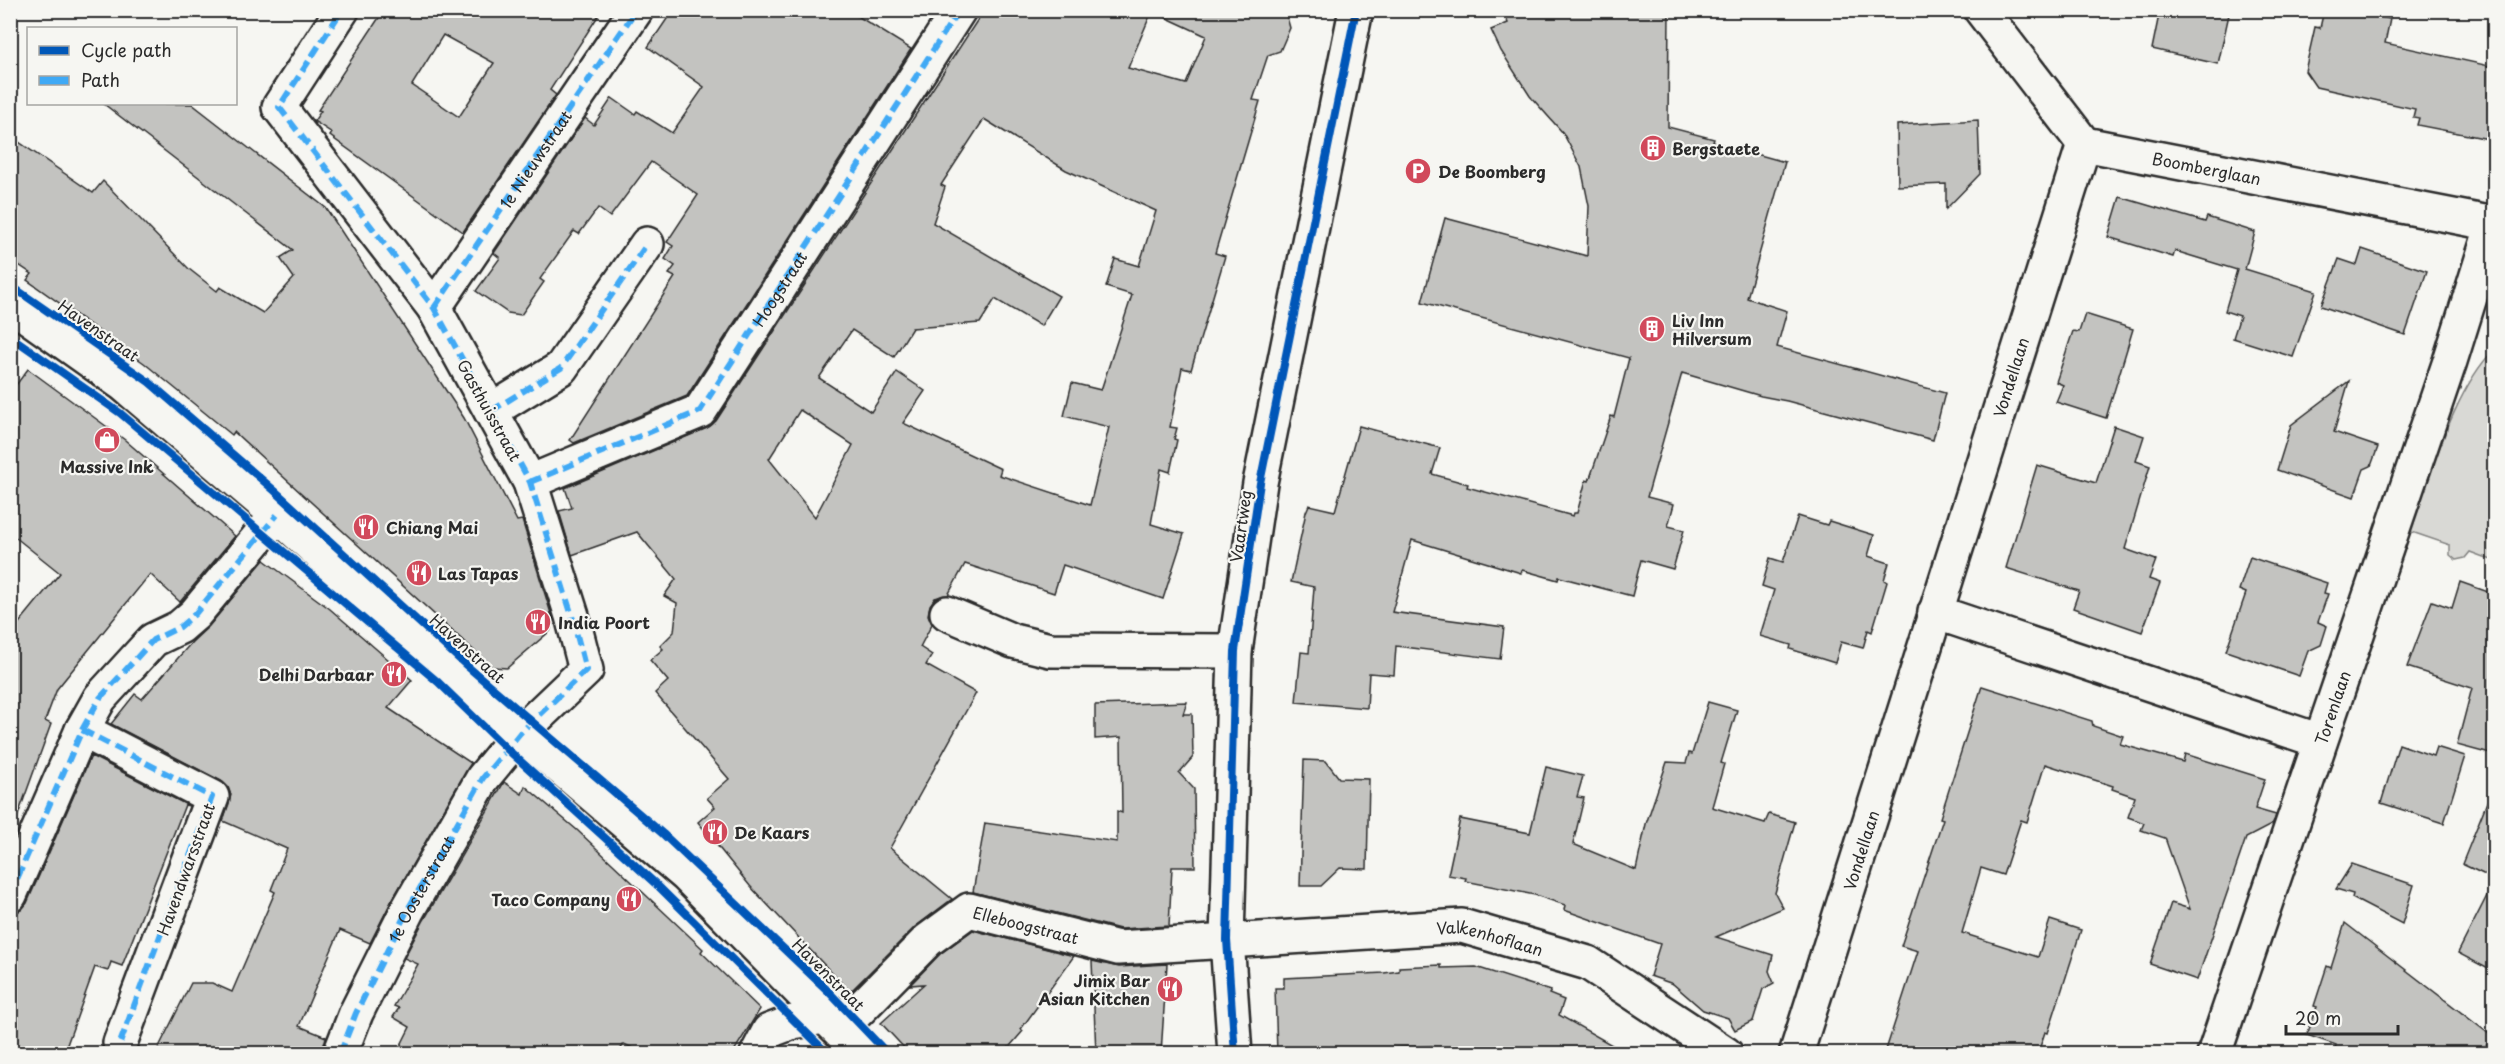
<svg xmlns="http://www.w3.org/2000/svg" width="2505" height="1064" font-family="'Playpen Sans',sans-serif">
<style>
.green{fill:#d9d9d5;stroke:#828280;stroke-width:1.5}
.building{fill:#c3c3c0;stroke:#2b2b2b;stroke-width:1.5;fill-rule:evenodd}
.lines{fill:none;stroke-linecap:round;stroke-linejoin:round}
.street-casing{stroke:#2b2b2b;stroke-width:38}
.secondary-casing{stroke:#2b2b2b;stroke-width:38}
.street{stroke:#f6f6f2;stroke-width:33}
.secondary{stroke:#f6f6f2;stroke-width:33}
.quiet{stroke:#3fa9f5;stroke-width:6;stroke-dasharray:12 6;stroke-linecap:butt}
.cycleway-casing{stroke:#f6f6f2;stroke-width:11}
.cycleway{stroke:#0057b8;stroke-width:8}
.labels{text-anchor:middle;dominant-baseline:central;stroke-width:4.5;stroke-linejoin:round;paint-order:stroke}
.poi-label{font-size:16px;font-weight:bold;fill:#2b2b2b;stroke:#f6f6f2;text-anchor:start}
.street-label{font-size:16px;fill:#2b2b2b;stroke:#f6f6f2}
</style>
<rect width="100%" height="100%" fill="#f6f6f2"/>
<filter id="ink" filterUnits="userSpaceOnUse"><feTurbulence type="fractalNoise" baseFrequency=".0167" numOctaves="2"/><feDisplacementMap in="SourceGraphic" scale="12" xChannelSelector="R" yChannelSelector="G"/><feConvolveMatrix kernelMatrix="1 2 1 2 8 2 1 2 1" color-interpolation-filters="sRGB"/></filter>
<g filter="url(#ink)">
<!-- green -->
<path class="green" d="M2494 350V561L2470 552 2465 558 2456 560 2450 555V545L2409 531C2430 478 2454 389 2494 350Z"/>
<!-- building -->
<g class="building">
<path d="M384 10H602L550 90 556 95 463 232 330 136 332 133 314 121 321 111 318 110ZM443 35 494 63 459 117 412 85Z"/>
<path d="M673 10H848L911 49 687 396 574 443 570 440 675 277 669 274 675 266 665 259 673 246 667 242 698 195 651 162 610 217 598 208 579 234 574 231 540 279 544 282 521 315 508 313 476 291 500 258 494 253 585 118 594 125 612 98 635 114 637 111 672 133 704 87 648 47Z"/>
<path d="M984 10H1285L1290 28 1280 51 1268 55 1253 100 1260 101 1215 253 1225 256 1191 370 1182 368 1170 427 1177 428 1174 439 1177 440 1170 472 1161 469 1151 524 1184 534 1163 599 1063 565 1054 593 965 564 948 595 935 598 930 605 928 615 932 624 920 647 932 655 926 665 976 693 890 848 952 899 915 927 853 989 848 990 750 886 698 822 715 807 707 798 729 779 655 693 668 681 650 660 663 649 660 646 674 632 677 603 664 596 676 579 637 532 572 555 559 511 572 508 565 488 707 428 716 421ZM1152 11 1206 36 1186 84 1128 68ZM984 119 1066 170 1156 211 1139 266 1115 259 1106 287 1132 295 1101 390 1072 383 1064 416 1109 427 1090 505 999 475 1001 469 903 423 925 391 897 372 871 412 819 378 852 330 894 357 912 328 980 323 995 299 1041 326 1059 296 933 223 945 187 941 185ZM800 410 853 445 815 517 769 459Z"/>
<path d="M1503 10H1669L1668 127 1714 139 1713 142 1785 162 1747 298 1787 311 1777 347 1945 393 1933 440 1787 401 1761 396 1682 373 1647 497 1674 504 1668 526 1684 530 1673 569 1641 560 1632 596 1559 577 1558 580 1522 570 1521 573 1412 540 1392 612 1504 627 1500 659 1396 646 1394 675 1369 673 1367 708 1296 702 1301 652 1309 653 1314 587 1291 582 1306 512 1309 505 1335 511 1359 426 1440 448 1432 474 1468 484 1467 487 1573 516 1574 513H1577L1586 480 1589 481 1611 416 1614 417 1629 358 1422 302 1445 218 1587 256 1589 206 1581 167 1563 133 1530 96 1501 51 1491 30 1508 23Z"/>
<path d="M2160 10H2230L2218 64 2152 49Z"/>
<path d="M2324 10H2346L2390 19 2385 43 2494 67V140L2417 125 2419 118 2413 117 2415 109 2316 87 2305 71 2315 27 2320 28Z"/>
<path d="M104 104H192L326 208 464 418 517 521 522 520 553 620 550 631 507 668 492 667 234 432 232 435 144 363 27 280 32 274 10 259V136L93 193 103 181 189 269 217 291 220 287 263 313 294 278 280 258 293 250Z"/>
<path d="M1978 120 1980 174 1946 209V184L1898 186 1897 125Z"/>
<path d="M2120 197 2205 222 2207 217 2255 232 2245 269 2316 291 2293 357 2233 338 2240 316 2225 311 2237 270 2175 251 2173 257 2108 237Z"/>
<path d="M2362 249 2427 271 2405 335 2321 306 2339 259 2357 265Z"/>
<path d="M2085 314 2133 329 2106 418 2056 402 2063 385 2056 382 2073 331 2079 332Z"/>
<path d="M28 369 125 440 235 536 180 602 150 574 57 689 45 721 51 724 14 826 10 825V634L60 573 10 533V393Z"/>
<path d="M2349 381 2334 432 2378 447 2371 466 2364 469 2354 497 2277 470 2291 425Z"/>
<path d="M2114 426 2144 436 2136 461 2150 466 2125 549 2156 560 2149 579 2160 583 2142 632 2073 608 2079 591 2006 568 2037 465 2096 483Z"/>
<path d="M1798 516 1827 525 1829 521 1874 535 1868 556 1889 563 1884 580 1887 582 1872 632 1868 630 1863 648 1841 642 1835 663 1790 649 1791 645 1760 636 1774 590 1762 586 1770 558 1783 562Z"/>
<path d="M2250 557 2327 583 2324 593 2328 594 2318 622 2327 626 2321 645 2308 651 2299 676 2226 651 2246 593 2239 590Z"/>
<path d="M264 560 330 609 412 680 388 708 471 763 391 902 370 943 340 930 299 1026 326 1037 322 1053H156L191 983H212L232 992 275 892 271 890 287 849 223 821 231 795 228 787 221 781 111 724 135 694 142 699 192 642 209 626Z"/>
<path d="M2460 582 2494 594V755L2457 745 2472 688 2407 667 2432 601 2452 608Z"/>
<path d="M1982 686 2092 721 2093 726 2123 736 2120 744 2183 762 2185 754 2265 779 2255 809 2276 815 2273 824 2246 838 2197 980 2150 964 2171 903 2190 909 2165 838 2141 830 2144 823 2128 817 2135 797 2112 789 2113 786 2045 764 2027 822 2021 820 2003 875 1981 868 1962 933 2038 957 2050 920 2081 930 2048 1033 2045 1032 2038 1053H1885L1918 951 1901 946 1943 819 1940 818Z"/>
<path d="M1187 702 1183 714H1192L1193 757 1179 773 1194 789 1195 867H1172L1169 926 1120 929 973 892 985 823 1117 842V811L1122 813 1121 737 1095 739V705Z"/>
<path d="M1708 702 1737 710 1721 763 1724 764 1712 807 1765 823 1769 814 1795 822 1775 893 1783 908 1716 937 1773 955 1769 971 1774 983 1763 989 1753 1021 1735 1030 1728 1018 1703 1010 1673 984 1650 976 1660 944 1564 910 1565 905 1535 895 1465 881 1466 878 1448 875 1460 819 1530 833 1546 767 1583 776 1577 797 1584 798 1573 844 1636 870 1646 824 1667 762 1686 763 1689 753 1692 754Z"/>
<path d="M2399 744 2433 756 2436 747 2465 756 2444 823 2381 803Z"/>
<path d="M91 756 189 806 185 805 122 966 111 962 108 971 95 967 64 1053H10V913L21 910 27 903Z"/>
<path d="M1304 760 1326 761 1339 778 1369 779 1367 869 1340 868 1321 886H1300Z"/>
<path d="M504 782 522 794 525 786 577 830 703 949 701 952 760 1009 733 1053H643L624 1044 618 1053H397L410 1027 393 1017 399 1008 394 1006 418 964 404 958 424 920Z"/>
<path d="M2493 787H2494V879L2462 864Z"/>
<path d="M2352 864 2414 885 2402 924 2352 898 2353 894 2336 889Z"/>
<path d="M2494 882V972L2458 953Z"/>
<path d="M2345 923 2493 1037 2480 1053H2334L2336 1045 2307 1035 2317 1007 2314 1006 2327 966 2331 968Z"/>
<path d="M973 930 1074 956 1021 1029 1023 1031 1004 1053H909L881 1023 924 984 910 985 940 954Z"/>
<path d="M1092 961 1119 967 1167 964 1161 1053H1096Z"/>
<path d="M1441 965V968L1476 967 1551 991 1549 994 1564 1000 1559 1015 1626 1053H1433L1432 1046 1277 1053 1275 988H1284V978L1384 973 1399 971V967Z"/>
</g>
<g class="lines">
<defs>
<g id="street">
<path id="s1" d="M1981 10 2084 144 2494 224"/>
<path id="s2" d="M434 308 636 10"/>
<path d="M491 411 561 368 647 244"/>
<path id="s3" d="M530 482 700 411 959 10"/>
<path d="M1935 612 2320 741"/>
<path d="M947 613 1013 641 1050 650 1235 651"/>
<path d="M82 730 212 797 120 1043"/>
<path d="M10 895 82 730 100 698 153 640 180 627 195 614 277 515"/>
<path id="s4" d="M340 1054 356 1013 407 911 483 778 520 733 586 670 572 616 530 482 434 308 279 107 342 10"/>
<path id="s5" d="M757 1054 769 1031 793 1022 857 1012 928 940 969 910 1118 948 1462 926 1588 963 1726 1054"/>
<path id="s6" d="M1796 1054 2084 144"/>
<path id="s7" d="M2214 1054 2450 361 2493 224"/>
</g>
<g id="secondary">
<path d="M10 304 123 384 277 515 520 733 686 875 862 1054"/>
<path d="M1235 1054 1227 940 1235 651 1260 483 1356 10"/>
</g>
</defs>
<!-- street casing -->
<use href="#street" class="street-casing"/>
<!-- secondary casing -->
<use href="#secondary" class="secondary-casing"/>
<!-- street -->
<use href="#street" class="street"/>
<!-- secondary -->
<use href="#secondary" class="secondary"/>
<!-- quiet -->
<g class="quiet">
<path d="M434 308 636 10"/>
<path d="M491 411 561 368 647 244"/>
<path d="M530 482 700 411 959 10"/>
<path d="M82 730 212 797 120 1043"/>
<path d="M10 895 82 730 100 698 153 640 180 627 195 614 277 515"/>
<path d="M340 1054 356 1013 407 911 483 778 520 733 586 670 572 616 530 482 434 308 279 107 342 10"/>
</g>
<defs>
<g id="cycleway">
<path d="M10 285 149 382 275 491 467 666 663 834 826 989 888 1054"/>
<path d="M10 336 120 413 438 682 507 749 658 886 828 1054"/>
<path d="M1235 1054 1227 940 1235 651 1260 483 1356 10"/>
</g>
</defs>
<!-- cycleway casing -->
<use href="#cycleway" class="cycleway-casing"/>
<!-- cycleway -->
<use href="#cycleway" class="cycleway"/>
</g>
</g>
<!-- icons -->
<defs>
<symbol id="building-disc" viewBox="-11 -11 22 22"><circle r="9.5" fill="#d1495b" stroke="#f6f6f2"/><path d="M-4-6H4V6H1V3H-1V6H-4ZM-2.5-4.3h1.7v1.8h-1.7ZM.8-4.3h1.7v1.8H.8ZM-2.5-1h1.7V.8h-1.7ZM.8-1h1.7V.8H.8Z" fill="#fff"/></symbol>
<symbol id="parking-disc" viewBox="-11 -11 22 22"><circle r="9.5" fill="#d1495b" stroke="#f6f6f2"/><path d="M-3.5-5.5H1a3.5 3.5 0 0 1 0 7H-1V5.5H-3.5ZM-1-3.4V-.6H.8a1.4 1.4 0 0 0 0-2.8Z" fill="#fff"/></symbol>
<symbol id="shop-disc" viewBox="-11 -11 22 22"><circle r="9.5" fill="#d1495b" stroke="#f6f6f2"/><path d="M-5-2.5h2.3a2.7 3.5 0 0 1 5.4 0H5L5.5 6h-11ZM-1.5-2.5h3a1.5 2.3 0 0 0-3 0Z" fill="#fff"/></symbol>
<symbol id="restaurant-disc" viewBox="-11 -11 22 22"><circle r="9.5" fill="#d1495b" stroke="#f6f6f2"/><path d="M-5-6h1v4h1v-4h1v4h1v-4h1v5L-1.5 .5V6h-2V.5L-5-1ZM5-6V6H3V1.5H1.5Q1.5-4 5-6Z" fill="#fff"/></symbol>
</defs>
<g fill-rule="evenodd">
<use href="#building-disc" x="1638" y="133" width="30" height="30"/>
<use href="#parking-disc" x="1403" y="156" width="30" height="30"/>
<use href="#building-disc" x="1637" y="314" width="30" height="30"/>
<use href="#shop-disc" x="92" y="425" width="30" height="30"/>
<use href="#restaurant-disc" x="351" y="512" width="30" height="30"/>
<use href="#restaurant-disc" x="404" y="558" width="30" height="30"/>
<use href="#restaurant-disc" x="523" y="607" width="30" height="30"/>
<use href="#restaurant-disc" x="379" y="659" width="30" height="30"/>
<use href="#restaurant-disc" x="700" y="817" width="30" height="30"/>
<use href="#restaurant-disc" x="614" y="884" width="30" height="30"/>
<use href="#restaurant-disc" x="1155" y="974" width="30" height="30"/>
</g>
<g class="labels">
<!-- poi labels -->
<g class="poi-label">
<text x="1672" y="148">Bergstaete</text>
<text x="1438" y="171">De Boomberg</text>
<text x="1672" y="320">Liv Inn<tspan x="1672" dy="18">Hilversum</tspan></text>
<text x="107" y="466" text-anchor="middle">Massive Ink</text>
<text x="386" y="527">Chiang Mai</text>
<text x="438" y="573">Las Tapas</text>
<text x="558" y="622">India Poort</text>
<text x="374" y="674" text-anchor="end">Delhi Darbaar</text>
<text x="734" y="832">De Kaars</text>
<text x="610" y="899" text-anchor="end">Taco Company</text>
<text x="1150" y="980" text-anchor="end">Jimix Bar<tspan x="1150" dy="18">Asian Kitchen</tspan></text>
</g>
<!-- street labels -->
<g class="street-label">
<text stroke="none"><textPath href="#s2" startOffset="180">1e Nieuwstraat</textPath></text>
<text stroke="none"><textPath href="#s1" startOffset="294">Boomberglaan</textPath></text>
<text stroke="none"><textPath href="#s3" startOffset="330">Hoogstraat</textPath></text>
<text transform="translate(99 330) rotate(35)">Havenstraat</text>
<text stroke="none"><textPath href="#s6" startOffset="710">Vondellaan</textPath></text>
<text transform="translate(490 410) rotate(61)">Gasthuisstraat</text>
<text transform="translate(1240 526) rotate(-82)">Vaartweg</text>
<text transform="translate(468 648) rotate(42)">Havenstraat</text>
<text stroke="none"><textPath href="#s7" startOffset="366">Torenlaan</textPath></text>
<text stroke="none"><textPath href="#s6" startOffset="214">Vondellaan</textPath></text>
<text transform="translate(185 869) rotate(-70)">Havendwarsstraat</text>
<text stroke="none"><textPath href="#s4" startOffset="184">1e Oosterstraat</textPath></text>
<text stroke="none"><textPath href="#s5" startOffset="327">Elleboogstraat</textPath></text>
<text stroke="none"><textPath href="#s5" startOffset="796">Valkenhoflaan</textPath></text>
<text transform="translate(829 974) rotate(45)">Havenstraat</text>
</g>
</g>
<!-- margin -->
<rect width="2505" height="1064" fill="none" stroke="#f6f6f2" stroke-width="36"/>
<rect x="18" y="18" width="2469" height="1028" fill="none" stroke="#2b2b2b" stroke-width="2" filter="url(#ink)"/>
<!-- legend -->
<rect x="27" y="27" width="210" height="78" fill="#f6f6f2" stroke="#a5a5a2" stroke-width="1.5"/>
<rect x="39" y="46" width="30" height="9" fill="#0057b8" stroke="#a5a5a2" stroke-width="1.5"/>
<text x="81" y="57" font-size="18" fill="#2b2b2b">Cycle path</text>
<rect x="39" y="76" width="30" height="9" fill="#3fa9f5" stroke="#a5a5a2" stroke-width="1.5"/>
<text x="81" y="87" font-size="18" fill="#2b2b2b">Path</text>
<!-- scale -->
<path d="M2286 1025v9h112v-9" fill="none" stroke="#2b2b2b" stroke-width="3"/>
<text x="2295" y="1025" font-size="18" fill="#2b2b2b" stroke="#f6f6f2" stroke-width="4.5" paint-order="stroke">20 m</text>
</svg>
